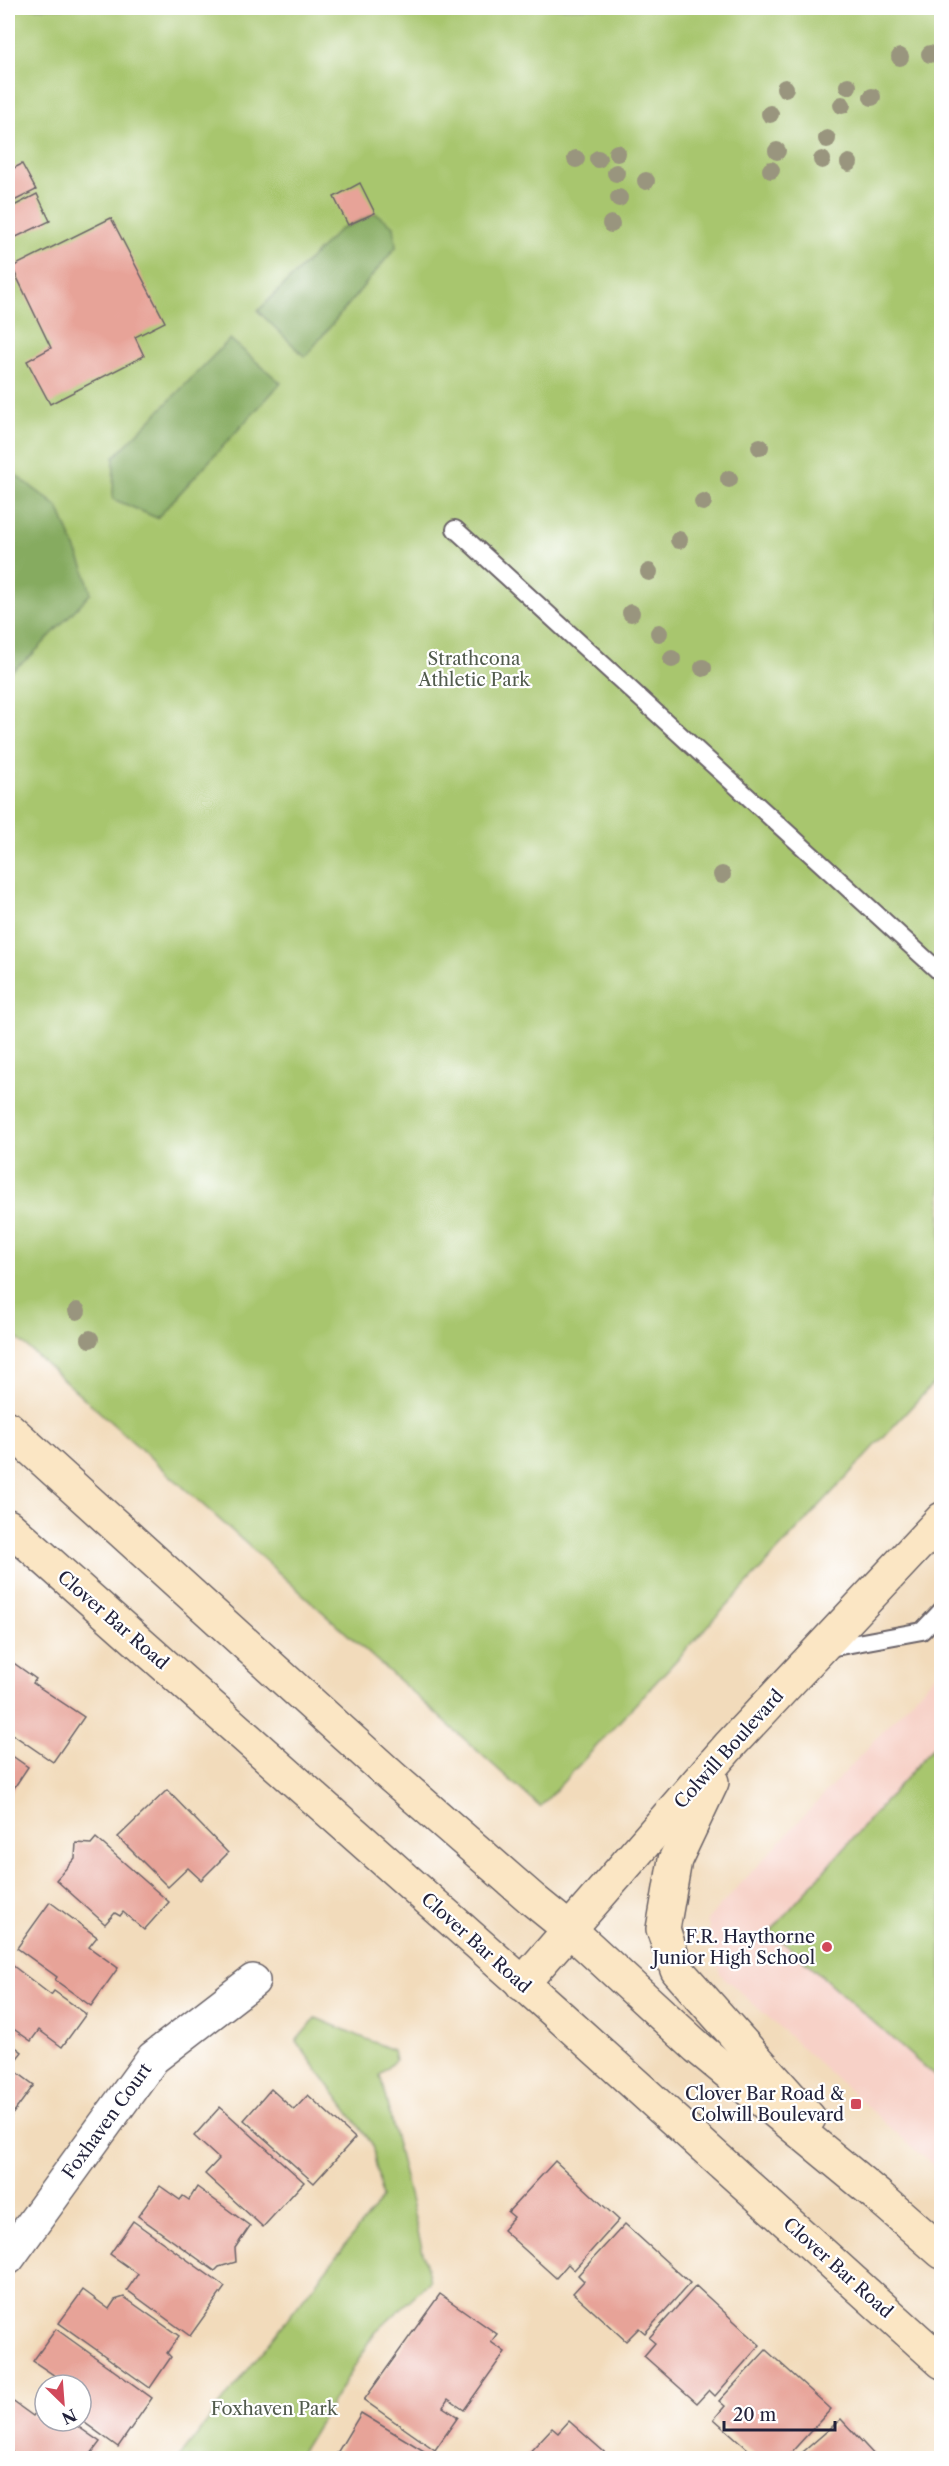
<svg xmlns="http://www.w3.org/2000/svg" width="949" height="2466" font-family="'Libre Caslon Text',serif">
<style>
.built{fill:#f7d1c7}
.green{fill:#a8c66e;stroke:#657454;stroke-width:1.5}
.forest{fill:#86ab61;stroke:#54664e;stroke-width:1.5}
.building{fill:#e7a398}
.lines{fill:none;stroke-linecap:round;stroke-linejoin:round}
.lane-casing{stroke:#6b6368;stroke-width:20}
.street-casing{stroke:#6b6368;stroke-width:36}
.secondary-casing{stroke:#6b6368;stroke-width:36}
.lane{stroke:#fff;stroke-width:16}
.street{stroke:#fff;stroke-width:33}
.secondary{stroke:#fbe6c4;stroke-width:33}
.tree{fill:#99957e}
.poi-dot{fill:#d1495b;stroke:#fff;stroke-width:2}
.labels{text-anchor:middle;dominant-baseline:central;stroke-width:4.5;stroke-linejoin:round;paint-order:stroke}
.park-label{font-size:18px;fill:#515b4d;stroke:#fff}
.street-label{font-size:18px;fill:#22223b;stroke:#fff}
.poi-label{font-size:18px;fill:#22223b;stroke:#fff;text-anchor:end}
</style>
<rect width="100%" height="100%" fill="#fff"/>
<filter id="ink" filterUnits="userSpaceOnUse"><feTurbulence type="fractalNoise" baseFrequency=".0167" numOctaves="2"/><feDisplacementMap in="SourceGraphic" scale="12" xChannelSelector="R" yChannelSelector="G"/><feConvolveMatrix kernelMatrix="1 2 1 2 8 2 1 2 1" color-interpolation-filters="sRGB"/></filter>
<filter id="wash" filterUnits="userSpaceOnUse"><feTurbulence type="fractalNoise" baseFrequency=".008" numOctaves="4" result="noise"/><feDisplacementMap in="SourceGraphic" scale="24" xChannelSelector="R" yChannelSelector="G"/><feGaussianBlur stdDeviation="1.35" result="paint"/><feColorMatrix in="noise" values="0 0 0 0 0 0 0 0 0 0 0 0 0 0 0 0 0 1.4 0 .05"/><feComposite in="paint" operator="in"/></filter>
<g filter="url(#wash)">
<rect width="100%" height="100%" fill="#f2dbbb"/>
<!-- built -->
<path class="built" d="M941 1669V2173L720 1974 707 1920Z"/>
<!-- green -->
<g class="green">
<path d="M8 8H941V1375L540 1807 8 1330Z"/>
<path d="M941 1738V2082L771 1931Z"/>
<path d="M316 2018 393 2050 395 2060 380 2075 430 2281 375 2333 298 2458H179L382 2198 372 2144 296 2041Z"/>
</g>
<!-- forest -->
<g class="forest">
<path d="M375 213 394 226 396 247 305 357 258 311 339 230Z"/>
<path d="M230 339 281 383 157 518 113 499 114 457Z"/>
<path d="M8 469 58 507 84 569 91 593 32 655 8 674Z"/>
</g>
<g id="blocks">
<!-- building -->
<g class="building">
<path d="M22 164 36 190 8 204V171Z"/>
<path d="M360 183 375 213 348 225 334 197Z"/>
<path d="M37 194 50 221 12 239 8 230V209Z"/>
<path d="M111 218 165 322 135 337 144 356 50 404 27 361 51 348 12 267Z"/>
<path d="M8 1659 36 1679 33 1683 84 1717 53 1762 8 1731Z"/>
<path d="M8 1753 28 1767 8 1797Z"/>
<path d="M167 1790 228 1853 201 1880 188 1868 168 1887 118 1837Z"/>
<path d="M96 1838 169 1902 144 1930 123 1912 120 1916 115 1913 105 1924 56 1880 75 1858 76 1843 91 1844Z"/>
<path d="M50 1902 97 1937 89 1947 118 1968 91 2006 55 1980 57 1977 17 1948Z"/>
<path d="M8 1962 51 1995 54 1991 86 2014 62 2047 39 2030 31 2041 12 2028 10 2031 8 2029Z"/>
<path d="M9 2042 22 2052 10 2067 34 2085 11 2116 8 2113Z"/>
<path d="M271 2089 294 2110 308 2095 355 2138 314 2183 244 2120Z"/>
<path d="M220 2107 304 2182 263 2227 205 2174 219 2159 194 2136Z"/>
<path d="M555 2161 619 2220 574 2270 568 2264 556 2278 503 2230 514 2217 508 2212Z"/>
<path d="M160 2186 180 2200 183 2196 189 2200 197 2187 250 2226 235 2248 236 2262 219 2267 215 2271 138 2216Z"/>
<path d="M133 2221 225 2287 190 2336 127 2290 138 2274 110 2254Z"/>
<path d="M625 2224 690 2283 645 2333 639 2328 626 2341 573 2293 584 2281 578 2275Z"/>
<path d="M696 2286 760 2345 715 2396 709 2390 697 2403 644 2356 655 2343 649 2338Z"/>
<path d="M83 2290 109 2309 115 2300 124 2297 179 2336 167 2353 171 2357 150 2388 59 2323Z"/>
<path d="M440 2294 497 2334 491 2342 505 2352 464 2410 448 2399 443 2407 458 2417 435 2450 364 2400Z"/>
<path d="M56 2329 152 2398 118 2447 81 2420V2385H55L53 2384 58 2378 33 2361Z"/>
<path d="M766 2350 831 2409 786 2458 779 2454 775 2458H758L714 2419 725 2406 719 2401Z"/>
<path d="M8 2398 33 2416 44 2402 45 2421H70L100 2442 88 2458H21L8 2449Z"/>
<path d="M361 2413 434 2457 433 2458H334Z"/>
<path d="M841 2419 877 2458H796Z"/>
<path d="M569 2421 611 2458H524L552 2428 558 2433Z"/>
</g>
</g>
</g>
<g filter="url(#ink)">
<use href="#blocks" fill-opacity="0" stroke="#6b6368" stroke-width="1.5"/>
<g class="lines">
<defs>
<g id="lane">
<path d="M455 529 942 974"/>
<path d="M824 1649 922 1631 942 1610"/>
</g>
<path id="street" d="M8 2258 153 2058 253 1981"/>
<g id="secondary">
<path d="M8 1428 391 1776 532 1899 569 1929 697 2047 878 2196 942 2252"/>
<path d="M8 1526 554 2011 942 2362"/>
<path d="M712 1782 675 1860 663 1929 677 1970 809 2118"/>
<path d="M522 1984 729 1746 942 1519"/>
</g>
</defs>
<!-- lane casing -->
<use href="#lane" class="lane-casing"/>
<!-- street casing -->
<use href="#street" class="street-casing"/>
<!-- secondary casing -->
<use href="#secondary" class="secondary-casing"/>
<!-- lane -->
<use href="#lane" class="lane"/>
<!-- street -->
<use href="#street" class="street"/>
<!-- secondary -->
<use href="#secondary" class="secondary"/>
</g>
<!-- trees -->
<g class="tree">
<circle cx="930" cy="54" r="9"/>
<circle cx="900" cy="57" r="9"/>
<circle cx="848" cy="86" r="9"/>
<circle cx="785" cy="88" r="9"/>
<circle cx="872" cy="97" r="9"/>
<circle cx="842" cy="105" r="9"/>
<circle cx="770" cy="114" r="9"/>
<circle cx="827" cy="139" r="9"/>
<circle cx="777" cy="151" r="9"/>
<circle cx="617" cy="153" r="9"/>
<circle cx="576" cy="159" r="9"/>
<circle cx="598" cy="159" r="9"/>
<circle cx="822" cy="160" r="9"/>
<circle cx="849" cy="163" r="9"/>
<circle cx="771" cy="170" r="9"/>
<circle cx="616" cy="173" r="9"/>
<circle cx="646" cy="181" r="9"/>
<circle cx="619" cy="198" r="9"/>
<circle cx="611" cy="224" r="9"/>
<circle cx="760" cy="447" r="9"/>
<circle cx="729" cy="479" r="9"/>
<circle cx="703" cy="502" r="9"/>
<circle cx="679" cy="540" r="9"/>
<circle cx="649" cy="572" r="9"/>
<circle cx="631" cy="613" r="9"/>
<circle cx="659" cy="633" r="9"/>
<circle cx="672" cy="659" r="9"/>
<circle cx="703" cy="668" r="9"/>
<circle cx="722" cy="875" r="9"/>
<circle cx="77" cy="1311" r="9"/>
<circle cx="90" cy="1339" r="9"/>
</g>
</g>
<!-- markers -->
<g class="poi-dot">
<circle cx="827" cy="1947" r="6"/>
<rect x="850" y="2098" width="12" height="12" rx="3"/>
</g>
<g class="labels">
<!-- park labels -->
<g class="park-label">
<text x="474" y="659">Strathcona<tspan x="474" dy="21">Athletic Park</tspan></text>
<text x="274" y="2409">Foxhaven Park</text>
</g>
<!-- street labels -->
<g class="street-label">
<text transform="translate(113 1620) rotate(41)">Clover Bar Road</text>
<text transform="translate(729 1749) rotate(-48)">Colwill Boulevard</text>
<text transform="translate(476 1943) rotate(42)">Clover Bar Road</text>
<text transform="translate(107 2121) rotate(-54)">Foxhaven Court</text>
<text transform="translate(838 2268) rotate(42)">Clover Bar Road</text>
</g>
<!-- poi labels -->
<g class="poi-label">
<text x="815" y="1937">F.R. Haythorne<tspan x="815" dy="21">Junior High School</tspan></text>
<text x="844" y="2094">Clover Bar Road &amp;<tspan x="844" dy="21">Colwill Boulevard</tspan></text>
</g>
</g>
<!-- margin -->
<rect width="949" height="2466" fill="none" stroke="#fff" stroke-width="30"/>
<!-- north arrow -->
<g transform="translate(63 2403) rotate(155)"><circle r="28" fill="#ffffff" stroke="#a7a7b1" stroke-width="1.5"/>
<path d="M0-4.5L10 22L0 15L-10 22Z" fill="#d1495b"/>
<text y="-9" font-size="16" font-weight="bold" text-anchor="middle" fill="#22223b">N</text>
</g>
<!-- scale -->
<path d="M724 2421v9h111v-9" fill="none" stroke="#22223b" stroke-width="3"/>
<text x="733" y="2421" font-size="18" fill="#22223b" stroke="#ffffff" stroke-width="4.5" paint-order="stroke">20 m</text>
</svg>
